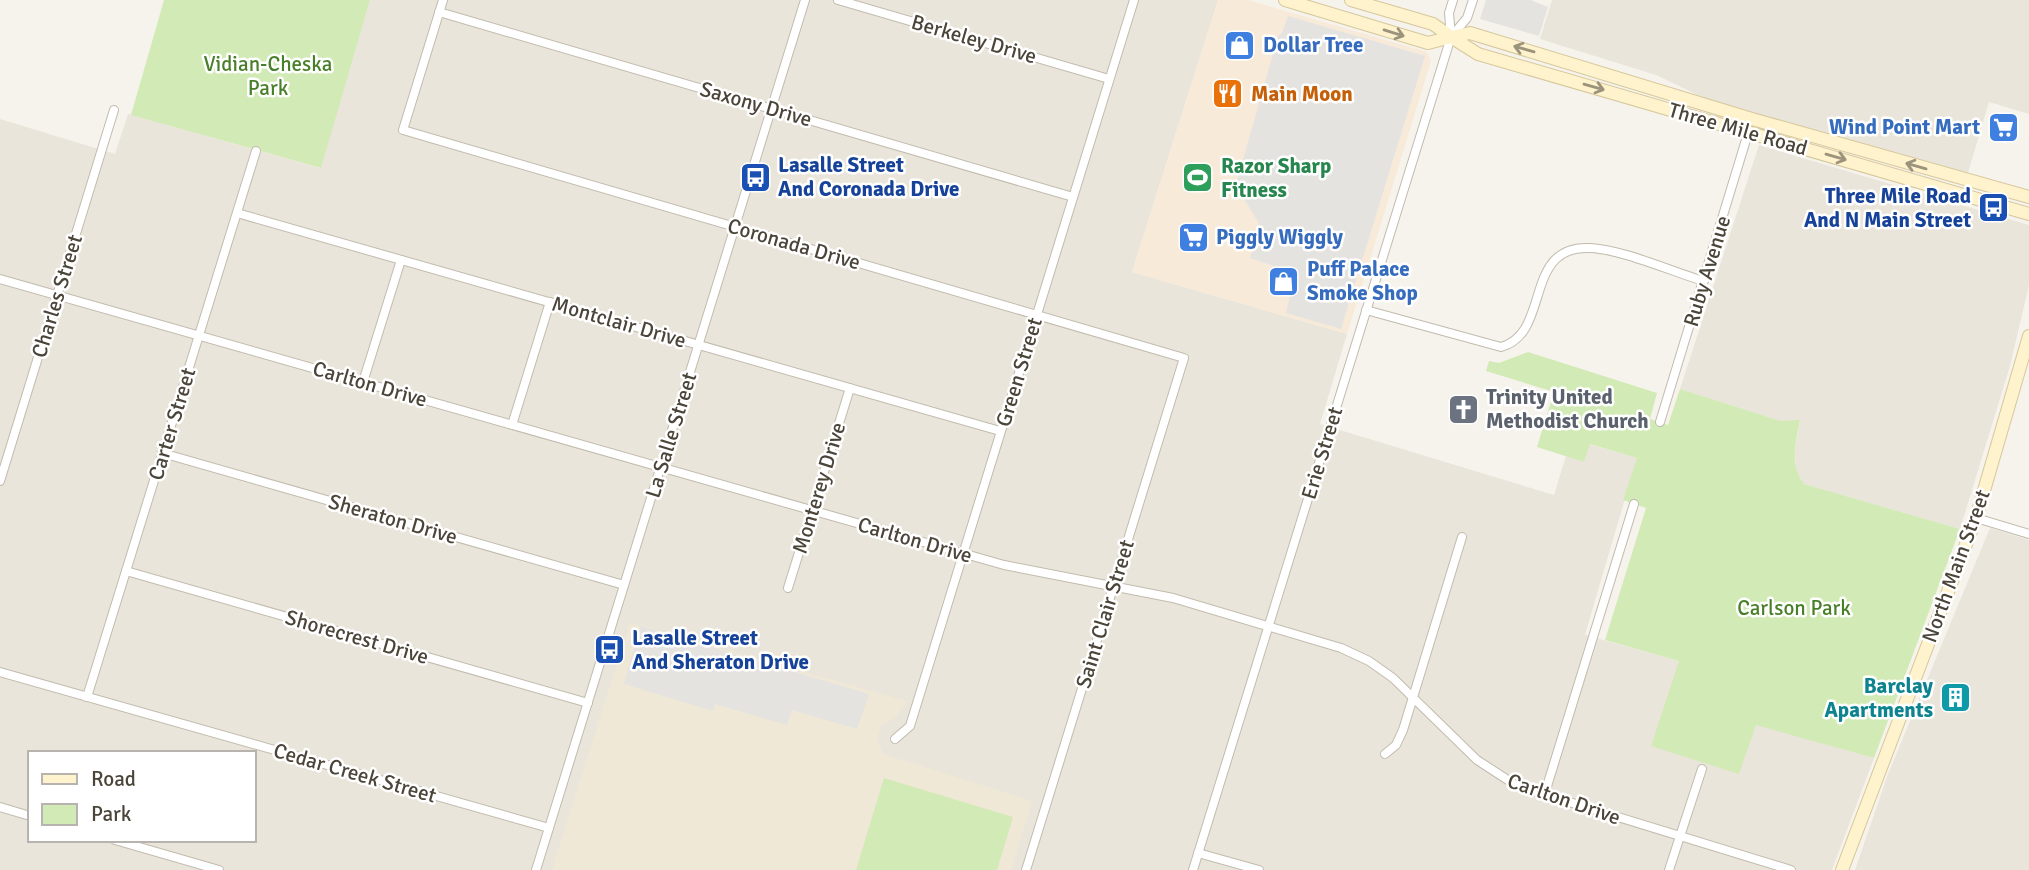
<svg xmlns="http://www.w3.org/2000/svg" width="2029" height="870" font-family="Signika,sans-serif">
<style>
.residential{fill:#eae5da;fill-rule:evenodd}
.commercial{fill:#f7ead8}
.education{fill:#efe8d6}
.green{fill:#d2eab5}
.parking{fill:#e5e3e0}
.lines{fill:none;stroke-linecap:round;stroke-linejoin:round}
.street-casing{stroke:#c2bbae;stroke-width:10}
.secondary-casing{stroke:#d6c79b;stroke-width:14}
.street{stroke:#fff;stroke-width:8}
.secondary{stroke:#fff3cd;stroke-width:12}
.oneway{stroke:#9c937c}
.labels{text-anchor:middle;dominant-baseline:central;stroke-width:5;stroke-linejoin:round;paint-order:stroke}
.street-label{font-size:21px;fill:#4b4439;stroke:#fff}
.shop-label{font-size:21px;font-weight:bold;fill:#366cbe;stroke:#fff;text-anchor:start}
.park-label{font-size:21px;fill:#4a7f2a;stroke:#fff}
.food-label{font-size:21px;font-weight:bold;fill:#c56008;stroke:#fff;text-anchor:start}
.transit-label{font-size:21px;font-weight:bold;fill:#164399;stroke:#fff;text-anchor:start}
.leisure-label{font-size:21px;font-weight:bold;fill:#27864d;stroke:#fff;text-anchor:start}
.worship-label{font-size:21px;font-weight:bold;fill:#5b616d;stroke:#fff;text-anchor:start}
.culture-label{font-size:21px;font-weight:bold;fill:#0d838f;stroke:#fff;text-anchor:end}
</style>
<rect width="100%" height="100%" fill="#f6f3ec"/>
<!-- residential -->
<g class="residential">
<path d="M370 0H1218L1132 272 1347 334 1320 424 1554 495 1566 456 1584 462 1589 444 1637 458 1585 635 1679 661 1756 724 1874 758 1832 870H0V119L115 154 128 114 320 168ZM30 753H254V840H30Z"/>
<path d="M1552 0H2029V114L1989 102 1967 176 1818 135 1702 97 1656 75 1540 39Z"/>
<path d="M1759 145 2029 225V285L2010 366 1960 529 1804 484 1796 474 1795 450 1800 421H1781L1680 389Z"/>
<path d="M1990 528 2029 540V870H1855L1888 774Z"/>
</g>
<!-- commercial -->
<path class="commercial" d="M1218 0H1248L1427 52 1431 61 1347 334 1132 272Z"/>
<!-- education -->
<path class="education" d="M630 623 907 701 895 718 881 725 877 738 883 754 1032 801 1011 870H552Z"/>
<!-- green -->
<g class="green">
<path d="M164 0H370L321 168 131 115Z"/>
<path d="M1528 352 1657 393 1650 419 1668 425 1680 389 1781 421 1800 420C1796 442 1789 465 1804 484L1960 529 1874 758 1756 725 1739 774 1651 746 1679 661 1605 640 1646 508 1623 500 1637 458 1590 444 1584 462 1537 447 1554 392 1486 371 1489 361 1499 363Z"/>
<path d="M884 778 1013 817 997 870H856Z"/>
</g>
<!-- parking -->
<g class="parking">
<path d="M1486 0H1531L1548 7 1539 36 1480 19Z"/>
<path d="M1288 16 1425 56 1341 329 1286 313 1295 273 1250 258 1259 223 1244 199 1233 195 1278 36 1282 33Z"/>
<path d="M640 626 869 694 857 729 792 710 787 725 715 704 713 711 624 684Z"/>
</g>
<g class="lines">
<defs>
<g id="street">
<path d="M443 0 403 130 1184 358 1026 870"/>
<path d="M838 0 1109 79"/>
<path d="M439 12 1073 197"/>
<path d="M1451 37 1467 18 1473 0"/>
<path d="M237 213 1000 431"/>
<path d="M0 279 1004 565 1173 598 1341 648 1369 661 1393 678 1477 760 1517 786 1791 870"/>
<path d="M1366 310 1501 347C1552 333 1522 245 1590 248 1621 249 1673 272 1704 281"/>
<path d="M363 382 401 260"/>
<path d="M1660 422 1749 130"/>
<path d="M512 425 550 302"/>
<path d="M162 453 624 585"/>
<path d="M0 481 114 110"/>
<path d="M1976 518 2029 534"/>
<path d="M126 571 588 703"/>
<path d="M788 588 850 388"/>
<path d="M0 672 549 828"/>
<path d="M87 697 256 151"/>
<path d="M895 739 910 726 1134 0"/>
<path d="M1385 754 1396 745 1403 730 1462 537"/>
<path d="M1544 796 1634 504"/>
<path d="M0 807 30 816"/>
<path d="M115 840 219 870"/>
<path d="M1198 853 1259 870"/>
<path d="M536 870 805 0"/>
<path d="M1193 870 1451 37 1449 13 1453 0"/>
<path d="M1669 870 1702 769"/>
</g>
<g id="secondary">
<path d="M1285 0 1428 43 1451 37"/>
<path d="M1351 0 1433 24 1451 37"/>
<path d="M2029 197 1752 119 1470 33 1451 37 1478 54 2029 214"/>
<path d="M1842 870 1976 518 2029 336"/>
</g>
</defs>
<!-- street casing -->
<use href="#street" class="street-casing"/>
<!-- secondary casing -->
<use href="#secondary" class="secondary-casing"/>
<!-- street -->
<use href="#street" class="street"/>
<!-- secondary -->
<use href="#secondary" class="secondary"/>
</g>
<!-- one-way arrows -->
<defs><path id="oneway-shaft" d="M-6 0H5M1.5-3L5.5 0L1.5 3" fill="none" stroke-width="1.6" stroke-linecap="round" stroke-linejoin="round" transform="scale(1.75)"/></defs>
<g class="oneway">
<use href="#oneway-shaft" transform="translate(1394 33) rotate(17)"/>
<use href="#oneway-shaft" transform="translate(1524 49) rotate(-164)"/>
<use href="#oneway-shaft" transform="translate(1594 87) rotate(16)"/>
<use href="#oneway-shaft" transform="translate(1836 157) rotate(16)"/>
<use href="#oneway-shaft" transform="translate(1916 166) rotate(-164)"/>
</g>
<!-- icons -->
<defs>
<symbol id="shop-square" viewBox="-11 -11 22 22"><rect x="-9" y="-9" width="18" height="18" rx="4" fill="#3f7fe0" stroke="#fff"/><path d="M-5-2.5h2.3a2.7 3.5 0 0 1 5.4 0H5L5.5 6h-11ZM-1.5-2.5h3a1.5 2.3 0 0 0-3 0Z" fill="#fff"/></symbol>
<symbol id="restaurant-square" viewBox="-11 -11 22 22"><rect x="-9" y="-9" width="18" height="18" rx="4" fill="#e8710a" stroke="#fff"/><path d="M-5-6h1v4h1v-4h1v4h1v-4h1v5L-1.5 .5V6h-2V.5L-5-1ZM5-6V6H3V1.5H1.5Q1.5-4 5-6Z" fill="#fff"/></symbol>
<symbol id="supermarket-square" viewBox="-11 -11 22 22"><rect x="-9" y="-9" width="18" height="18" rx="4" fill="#3f7fe0" stroke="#fff"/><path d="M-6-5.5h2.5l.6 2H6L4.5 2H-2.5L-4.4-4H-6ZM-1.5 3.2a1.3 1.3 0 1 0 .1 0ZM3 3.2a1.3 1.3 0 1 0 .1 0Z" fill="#fff"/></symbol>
<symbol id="bus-square" viewBox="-11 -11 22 22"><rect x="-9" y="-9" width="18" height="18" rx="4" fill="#1a4fb4" stroke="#fff"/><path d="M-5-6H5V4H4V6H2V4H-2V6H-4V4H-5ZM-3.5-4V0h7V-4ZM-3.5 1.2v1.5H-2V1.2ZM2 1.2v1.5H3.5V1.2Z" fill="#fff"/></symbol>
<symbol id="stadium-square" viewBox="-11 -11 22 22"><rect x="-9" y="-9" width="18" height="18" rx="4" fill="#2e9e5b" stroke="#fff"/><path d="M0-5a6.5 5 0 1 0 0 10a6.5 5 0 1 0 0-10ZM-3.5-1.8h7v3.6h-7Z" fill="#fff"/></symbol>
<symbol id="church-square" viewBox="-11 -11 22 22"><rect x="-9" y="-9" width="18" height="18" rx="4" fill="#6b7280" stroke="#fff"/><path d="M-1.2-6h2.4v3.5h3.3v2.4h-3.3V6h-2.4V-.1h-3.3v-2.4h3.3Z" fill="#fff"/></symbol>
<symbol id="building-square" viewBox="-11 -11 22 22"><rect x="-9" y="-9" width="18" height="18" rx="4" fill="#0f9aa8" stroke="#fff"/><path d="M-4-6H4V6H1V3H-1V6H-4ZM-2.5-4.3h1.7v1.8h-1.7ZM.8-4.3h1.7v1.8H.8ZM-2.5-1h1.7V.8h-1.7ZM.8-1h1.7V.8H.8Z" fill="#fff"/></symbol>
</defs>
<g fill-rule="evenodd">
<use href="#shop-square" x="1222" y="28" width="35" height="35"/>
<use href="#restaurant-square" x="1210" y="76" width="35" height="35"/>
<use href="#supermarket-square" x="1986" y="110" width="35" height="35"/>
<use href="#bus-square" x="738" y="160" width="35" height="35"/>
<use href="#stadium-square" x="1180" y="160" width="35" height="35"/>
<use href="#bus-square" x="1976" y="190" width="35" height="35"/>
<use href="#supermarket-square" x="1176" y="220" width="35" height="35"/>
<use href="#shop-square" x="1266" y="264" width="35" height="35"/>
<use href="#church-square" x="1446" y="392" width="35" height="35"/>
<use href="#bus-square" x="592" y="632" width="35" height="35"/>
<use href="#building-square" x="1938" y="680" width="35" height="35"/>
</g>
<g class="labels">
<!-- street labels -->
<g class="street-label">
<text transform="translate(974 39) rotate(16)">Berkeley Drive</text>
<text transform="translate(756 104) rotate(16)">Saxony Drive</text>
<text transform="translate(1738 129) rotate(16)">Three Mile Road</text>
<text transform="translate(794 244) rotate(16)">Coronada Drive</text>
<text transform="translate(1707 271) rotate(-73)">Ruby Avenue</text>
<text transform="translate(57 296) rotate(-73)">Charles Street</text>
<text transform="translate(619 322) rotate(16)">Montclair Drive</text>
<text transform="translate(1019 372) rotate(-73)">Green Street</text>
<text transform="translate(370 384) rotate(16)">Carlton Drive</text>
<text transform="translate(172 424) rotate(-73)">Carter Street</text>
<text transform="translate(671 435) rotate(-73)">La Salle Street</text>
<text transform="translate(1322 453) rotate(-73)">Erie Street</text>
<text transform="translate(819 488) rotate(-73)">Monterey Drive</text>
<text transform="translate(393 519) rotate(16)">Sheraton Drive</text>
<text transform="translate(915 540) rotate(16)">Carlton Drive</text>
<text transform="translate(1956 566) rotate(-70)">North Main Street</text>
<text transform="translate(1105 614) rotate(-73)">Saint Clair Street</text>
<text transform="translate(357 637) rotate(16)">Shorecrest Drive</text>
<text transform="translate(355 773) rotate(16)">Cedar Creek Street</text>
<text transform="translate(1564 799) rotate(19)">Carlton Drive</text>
</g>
<!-- shop labels -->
<g class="shop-label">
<text x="1263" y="45">Dollar Tree</text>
<text x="1980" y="127" text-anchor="end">Wind Point Mart</text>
<text x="1216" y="237">Piggly Wiggly</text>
<text x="1307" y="269">Puff Palace<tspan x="1307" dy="24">Smoke Shop</tspan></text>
</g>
<!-- park labels -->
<g class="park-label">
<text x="268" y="64">Vidian-Cheska<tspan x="268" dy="24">Park</tspan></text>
<text x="1794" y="608">Carlson Park</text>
</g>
<!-- food labels -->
<g class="food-label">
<text x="1251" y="94">Main Moon</text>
</g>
<!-- transit labels -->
<g class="transit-label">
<text x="778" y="165">Lasalle Street<tspan x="778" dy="24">And Coronada Drive</tspan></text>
<text x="1971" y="196" text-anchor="end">Three Mile Road<tspan x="1971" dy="24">And N Main Street</tspan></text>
<text x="632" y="638">Lasalle Street<tspan x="632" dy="24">And Sheraton Drive</tspan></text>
</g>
<!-- leisure labels -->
<g class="leisure-label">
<text x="1221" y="166">Razor Sharp<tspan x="1221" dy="24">Fitness</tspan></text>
</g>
<!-- worship labels -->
<g class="worship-label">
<text x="1486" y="397">Trinity United<tspan x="1486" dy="24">Methodist Church</tspan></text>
</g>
<!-- culture labels -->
<g class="culture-label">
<text x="1933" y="686">Barclay<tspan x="1933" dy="24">Apartments</tspan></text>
</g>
</g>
<!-- legend -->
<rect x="28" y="751" width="228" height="91" fill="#ffffff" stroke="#b7b4b0" stroke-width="2"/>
<rect x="42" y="774" width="35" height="10" fill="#fff3cd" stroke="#b7b4b0" stroke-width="2"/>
<text x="91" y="786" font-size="21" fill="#4b4439">Road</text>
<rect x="42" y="804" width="35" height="21" fill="#d2eab5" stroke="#b7b4b0" stroke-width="2"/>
<text x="91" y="821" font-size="21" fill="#4b4439">Park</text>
</svg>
